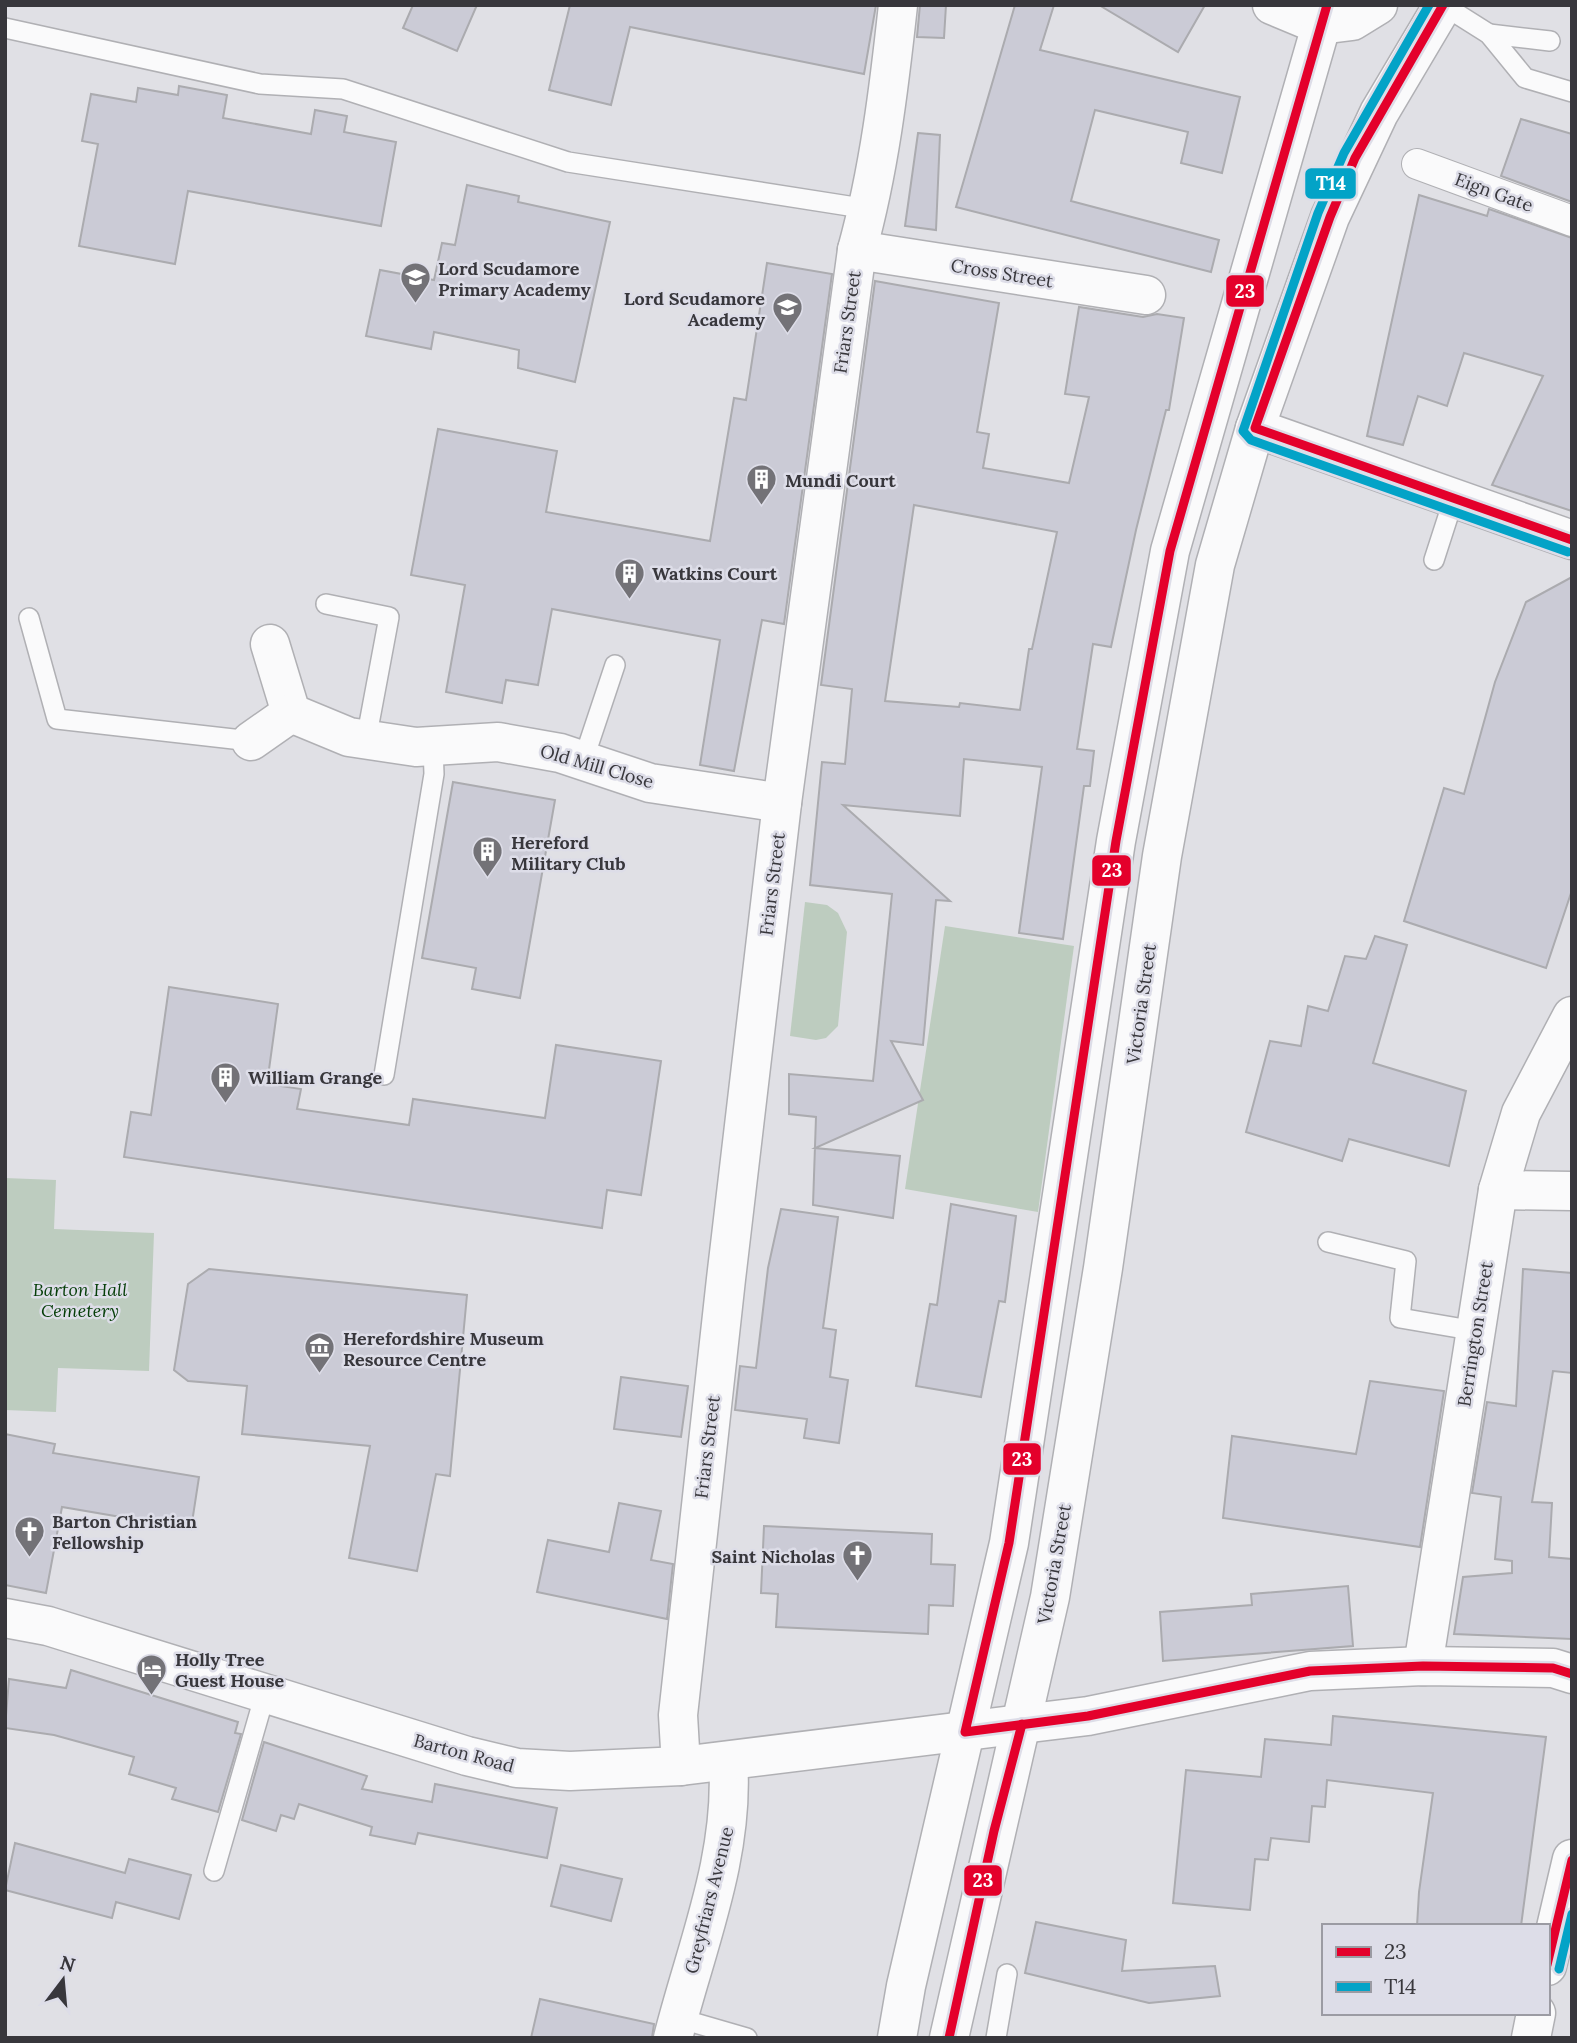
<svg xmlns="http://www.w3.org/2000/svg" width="1577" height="2043" font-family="Lora,serif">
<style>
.green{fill:#bdccbf}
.building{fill:#cbcbd6;stroke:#ababaf;stroke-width:2;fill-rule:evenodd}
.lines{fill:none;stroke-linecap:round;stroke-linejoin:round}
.service-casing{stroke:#b0b0b4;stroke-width:22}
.pedestrian-casing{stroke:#b0b0b4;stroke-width:32}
.minor-casing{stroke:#b0b0b4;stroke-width:41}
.tertiary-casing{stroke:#b0b0b4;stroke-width:41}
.trunk-casing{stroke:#b0b0b4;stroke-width:41}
.service{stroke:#fafafb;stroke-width:19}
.pedestrian{stroke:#fafafb;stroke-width:30}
.minor{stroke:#fafafb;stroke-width:38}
.tertiary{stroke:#fafafb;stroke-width:38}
.trunk{stroke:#fafafb;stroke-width:38}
.bus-1-casing{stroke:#dddde8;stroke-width:14}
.bus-2-casing{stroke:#dddde8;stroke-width:14}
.bus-1{stroke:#e4002b;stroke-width:9}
.bus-2{stroke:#03a3c7;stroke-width:9}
.labels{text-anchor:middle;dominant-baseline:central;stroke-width:5;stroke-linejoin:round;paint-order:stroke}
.street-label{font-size:18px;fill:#38373c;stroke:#dddde8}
.poi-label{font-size:18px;font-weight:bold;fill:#38373c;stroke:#dddde8;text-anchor:start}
.park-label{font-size:18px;font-style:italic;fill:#053e08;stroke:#dddde8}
.line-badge{stroke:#dddde8;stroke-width:2.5}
.badge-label{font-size:19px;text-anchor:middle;font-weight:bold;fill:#fff}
</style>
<rect width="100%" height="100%" fill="#e0e0e5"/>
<!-- green -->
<g class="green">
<path d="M805 902 827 905 838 913 847 932 838 1026 826 1038 816 1040 790 1036Z"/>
<path d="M945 926 1074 946 1038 1212 905 1189Z"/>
<path d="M5 1178 56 1180 54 1229 154 1233 149 1371 58 1368 56 1412 5 1410Z"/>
</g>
<!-- building -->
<g class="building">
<path d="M413 5H477L457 51 403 28Z"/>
<path d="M570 5H876L864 74 630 27 611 105 549 90Z"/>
<path d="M920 5H946L944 38 917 37Z"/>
<path d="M1015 5H1054L1040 50 1240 97 1222 173 1181 163 1188 132 1095 110 1071 201 1219 240 1211 272 956 207Z"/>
<path d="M1099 5H1205L1178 52Z"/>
<path d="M179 86 227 95 223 118 311 134 315 110 347 116 344 132 396 142 381 226 188 191 175 264 79 246 98 144 82 141 91 94 136 102 138 88 178 95Z"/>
<path d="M1521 119 1572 134V202L1501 176Z"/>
<path d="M918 133 940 135 936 230 905 226Z"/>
<path d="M467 185 519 196 518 202 610 222 575 382 518 368 519 350 434 332 431 349 366 336 380 270 434 280 442 243 455 245Z"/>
<path d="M1419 195 1487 216 1489 209 1572 238V511L1492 485 1543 376 1464 353 1447 406 1418 396 1403 445 1367 436Z"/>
<path d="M767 263 832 274 784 624 762 620 734 771 700 765 720 640 552 609 538 685 506 680 502 703 446 692 465 585 411 575 438 429 557 451 546 512 710 541 734 398 746 400Z"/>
<path d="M875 281 999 303 977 432 989 434 983 468 1069 483 1089 397 1065 394 1079 307 1143 317 1157 314 1184 318 1169 410H1166L1136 530 1111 647 1093 644 1077 749 1094 751 1090 786H1084L1063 939 1019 933 1042 767 964 759 960 816 843 805 950 901 936 900 923 1045 891 1041 923 1100 815 1148 900 1156 893 1218 813 1205 816 1117 789 1114V1074L873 1081 892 894 810 885 822 762 845 764 852 689 821 685ZM914 505 1057 532 1032 649H1029L1020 710 960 703 959 707 885 701Z"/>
<path d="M1572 577V890L1546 968 1404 921 1444 788 1464 794 1495 682 1526 602Z"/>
<path d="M453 782 555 800 520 998 472 989 476 968 422 958Z"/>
<path d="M1375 936 1407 945 1373 1063 1466 1091 1449 1166 1349 1139 1342 1161 1246 1132 1270 1041 1301 1046 1308 1006 1328 1011 1345 956 1366 959Z"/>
<path d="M169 987 278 1004 267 1084 301 1089 297 1109 409 1125 413 1099 545 1118 556 1045 661 1061 641 1195 607 1190 602 1228 124 1157 131 1112 151 1115Z"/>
<path d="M951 1204 1016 1216 1005 1302 999 1301 981 1397 916 1386 930 1304 937 1305Z"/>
<path d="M781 1209 838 1217 823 1328 836 1330 830 1377 848 1380 839 1443 804 1438 807 1419 735 1410 740 1366 756 1368 768 1268Z"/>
<path d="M209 1269 467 1295 450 1476 436 1474 417 1571 349 1558 370 1446 242 1434 247 1386 188 1381 174 1370 188 1284Z"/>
<path d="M1523 1269 1572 1273V1373L1553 1371 1532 1502 1552 1503 1549 1557 1572 1559V1639L1454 1634 1463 1577 1512 1573V1561L1495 1559 1501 1497 1472 1493 1487 1402 1516 1406Z"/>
<path d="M621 1377 688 1386 681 1437 614 1429Z"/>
<path d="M1370 1381 1444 1391 1420 1547 1223 1518 1232 1436 1356 1454Z"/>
<path d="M5 1434 55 1444 53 1453 199 1477 191 1529 62 1507 46 1593 5 1585Z"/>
<path d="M619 1503 661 1511 651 1560 673 1564 667 1619 537 1592 548 1540 609 1552Z"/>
<path d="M764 1526 932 1534 931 1564 955 1565 953 1606 929 1605 928 1634 776 1627 778 1594 761 1593Z"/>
<path d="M1348 1586 1353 1646 1163 1661 1160 1612 1252 1605 1251 1594Z"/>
<path d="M71 1670 238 1722 235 1733 241 1734 218 1812 172 1799 176 1788 129 1774 134 1757 54 1735 5 1728 9 1679 66 1688Z"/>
<path d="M1333 1716 1546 1737 1521 1926H1417L1419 1892 1433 1793 1327 1780 1325 1807 1312 1806 1309 1842 1271 1838 1268 1860 1255 1859 1250 1910 1173 1903 1186 1770 1261 1777 1265 1739 1331 1745Z"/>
<path d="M264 1742 367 1776 362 1789 432 1802 435 1784 557 1808 547 1858 418 1833 415 1844 370 1835 372 1827 299 1804 294 1819 281 1815 276 1831 242 1820Z"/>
<path d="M15 1843 125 1873 129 1859 191 1875 179 1919 116 1902 112 1918 5 1890Z"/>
<path d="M561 1865 622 1879 611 1921 551 1906Z"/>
<path d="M1036 1922 1126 1940 1122 1971 1215 1966 1220 1996 1149 2003 1025 1973Z"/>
<path d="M540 1999 654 2024 652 2038H531Z"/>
</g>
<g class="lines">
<defs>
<g id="service">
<path d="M1443 5 1489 34 1525 78 1572 92"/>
<path d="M5 28 260 84 343 89 568 162 868 209"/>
<path d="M1489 34 1550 41"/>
<path d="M1434 560 1454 498"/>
<path d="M326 604 389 617 366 740"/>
<path d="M29 618 57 719 251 741"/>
<path d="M583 761 615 665"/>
<path d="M384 1075 434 774 433 746"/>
<path d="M1328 1242 1406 1261 1400 1318 1476 1331"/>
<path d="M214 1871 265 1694"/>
<path d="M678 2018 747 2038"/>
<path d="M996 2038 1007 1974"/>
</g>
<path id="pedestrian" d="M1417 164 1572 221"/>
<g id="minor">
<path d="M857 250 1146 295"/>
<path d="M1255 428 1572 540"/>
<path d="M270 644 291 713 349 737 416 747 498 742 560 753 650 783 782 803"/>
<path d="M251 741 291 713"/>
<path d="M1498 1190 1572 1191"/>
<path d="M1423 1666 1498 1190 1521 1113 1572 1016"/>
<path d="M1022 1724 1088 1716 1310 1671 1423 1666 1553 1668 1572 1674"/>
<path d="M681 1766 678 1715 726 1279 782 803 857 250C879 171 889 88 898 5"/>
<path d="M1547 1966 1572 1859"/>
<path d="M673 2038C696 1947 735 1856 728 1761"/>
<path d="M1531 2038 1536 2013"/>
</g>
<path id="tertiary" d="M5 1618 48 1626 467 1756 517 1768 570 1771 681 1766 1022 1724"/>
<g id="trunk">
<path d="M1272 5 1320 25"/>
<path d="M1320 25 1352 21 1378 5"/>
<path d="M897 2038 906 1986 1009 1543 1116 841 1170 551 1327 5"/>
<path d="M949 2038 1050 1597 1103 1268 1162 856 1215 565 1255 428 1330 217 1379 113 1443 5"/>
</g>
</defs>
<!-- service casing -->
<use href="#service" class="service-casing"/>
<!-- pedestrian casing -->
<use href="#pedestrian" class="pedestrian-casing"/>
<!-- minor casing -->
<use href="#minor" class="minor-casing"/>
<!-- tertiary casing -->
<use href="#tertiary" class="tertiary-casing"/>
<!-- trunk casing -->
<use href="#trunk" class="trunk-casing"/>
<!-- service -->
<use href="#service" class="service"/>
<!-- pedestrian -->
<use href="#pedestrian" class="pedestrian"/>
<!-- minor -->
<use href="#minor" class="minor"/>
<!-- tertiary -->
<use href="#tertiary" class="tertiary"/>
<!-- trunk -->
<use href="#trunk" class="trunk"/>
<defs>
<g id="bus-1">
<path d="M1327 5 1170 551 1116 841 1009 1543 965 1732 1088 1716 1310 1671 1423 1666 1553 1668 1572 1674"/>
<path d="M1443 5 1355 158 1330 217 1255 428 1572 540"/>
<path d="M1547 1965 1572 1860"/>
<path d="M949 2038 994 1831 1022 1724"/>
</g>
<g id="bus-2">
<path d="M1429 5 1344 153 1318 213 1243 431 1251 440 1568 552"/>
<path d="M1559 1969 1572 1914"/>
</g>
</defs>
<!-- bus-1 casing -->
<use href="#bus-1" class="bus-1-casing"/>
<!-- bus-2 casing -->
<use href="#bus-2" class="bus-2-casing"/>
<!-- bus-1 -->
<use href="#bus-1" class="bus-1"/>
<!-- bus-2 -->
<use href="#bus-2" class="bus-2"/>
</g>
<!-- icons -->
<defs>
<symbol id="school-pin" viewBox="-11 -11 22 30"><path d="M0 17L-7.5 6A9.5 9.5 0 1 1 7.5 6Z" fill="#737277" stroke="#dddde8"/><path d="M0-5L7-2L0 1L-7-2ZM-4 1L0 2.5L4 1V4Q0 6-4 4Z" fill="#fff"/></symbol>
<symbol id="building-pin" viewBox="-11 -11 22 30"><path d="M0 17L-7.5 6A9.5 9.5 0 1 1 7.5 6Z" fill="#737277" stroke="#dddde8"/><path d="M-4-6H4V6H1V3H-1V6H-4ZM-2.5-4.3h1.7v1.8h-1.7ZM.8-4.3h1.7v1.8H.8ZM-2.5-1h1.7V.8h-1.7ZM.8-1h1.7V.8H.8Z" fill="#fff"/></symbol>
<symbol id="museum-pin" viewBox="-11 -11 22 30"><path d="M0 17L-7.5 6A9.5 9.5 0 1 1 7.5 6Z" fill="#737277" stroke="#dddde8"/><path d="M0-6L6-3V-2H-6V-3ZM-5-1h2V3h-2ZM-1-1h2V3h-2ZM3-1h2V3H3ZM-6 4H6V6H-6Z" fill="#fff"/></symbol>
<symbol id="church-pin" viewBox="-11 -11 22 30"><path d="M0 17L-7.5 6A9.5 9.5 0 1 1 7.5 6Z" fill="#737277" stroke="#dddde8"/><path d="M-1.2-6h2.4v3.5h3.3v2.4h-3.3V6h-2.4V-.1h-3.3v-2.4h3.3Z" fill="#fff"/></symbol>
<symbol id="hotel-pin" viewBox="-11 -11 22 30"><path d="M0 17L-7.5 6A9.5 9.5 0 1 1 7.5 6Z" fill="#737277" stroke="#dddde8"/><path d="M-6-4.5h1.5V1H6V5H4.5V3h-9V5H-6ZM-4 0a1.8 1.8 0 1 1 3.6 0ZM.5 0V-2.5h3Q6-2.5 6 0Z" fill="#fff"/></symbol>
</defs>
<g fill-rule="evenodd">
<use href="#school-pin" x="398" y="260" width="35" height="47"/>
<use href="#school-pin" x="770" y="290" width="35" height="47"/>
<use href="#building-pin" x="744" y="462" width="35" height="47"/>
<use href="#building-pin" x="612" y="556" width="35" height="47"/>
<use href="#building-pin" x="470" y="834" width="35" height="47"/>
<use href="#building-pin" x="208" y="1060" width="35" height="47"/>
<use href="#museum-pin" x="302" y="1330" width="35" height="47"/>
<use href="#church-pin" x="12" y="1514" width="35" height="47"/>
<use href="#church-pin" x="840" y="1538" width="35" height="47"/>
<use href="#hotel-pin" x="134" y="1652" width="35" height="47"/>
</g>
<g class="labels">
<!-- street labels -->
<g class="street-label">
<text transform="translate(1494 192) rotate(20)">Eign Gate</text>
<text transform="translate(1002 273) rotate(9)">Cross Street</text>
<text transform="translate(847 322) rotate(-82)">Friars Street</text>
<text transform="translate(597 766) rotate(16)">Old Mill Close</text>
<text transform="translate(772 884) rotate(-83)">Friars Street</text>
<text transform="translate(1141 1004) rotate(-82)">Victoria Street</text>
<text transform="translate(1475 1334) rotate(-81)">Berrington Street</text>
<text transform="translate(707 1447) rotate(-83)">Friars Street</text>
<text transform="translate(1054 1564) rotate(-80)">Victoria Street</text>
<text transform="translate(464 1753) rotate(15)">Barton Road</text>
<text transform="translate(709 1900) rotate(-76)">Greyfriars Avenue</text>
</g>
<!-- poi labels -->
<g class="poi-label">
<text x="438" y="268">Lord Scudamore<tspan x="438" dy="21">Primary Academy</tspan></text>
<text x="765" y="298" text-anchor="end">Lord Scudamore<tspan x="765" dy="21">Academy</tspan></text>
<text x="785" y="480">Mundi Court</text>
<text x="652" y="573">Watkins Court</text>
<text x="511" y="842">Hereford<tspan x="511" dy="21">Military Club</tspan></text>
<text x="248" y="1077">William Grange</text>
<text x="343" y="1338">Herefordshire Museum<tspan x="343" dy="21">Resource Centre</tspan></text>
<text x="52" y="1521">Barton Christian<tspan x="52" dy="21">Fellowship</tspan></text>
<text x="835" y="1556" text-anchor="end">Saint Nicholas</text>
<text x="175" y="1659">Holly Tree<tspan x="175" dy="21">Guest House</tspan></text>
</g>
<!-- park labels -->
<g class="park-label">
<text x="80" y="1289">Barton Hall<tspan x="80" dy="21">Cemetery</tspan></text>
</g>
</g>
<g class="line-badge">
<rect x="1304" y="167" width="53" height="33" rx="7" fill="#03a3c7"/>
<rect x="1225" y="274" width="40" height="34" rx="7" fill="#e4002b"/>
<rect x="1091" y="854" width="41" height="33" rx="7" fill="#e4002b"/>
<rect x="1002" y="1442" width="40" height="34" rx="7" fill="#e4002b"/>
<rect x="963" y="1864" width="40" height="33" rx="7" fill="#e4002b"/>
</g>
<g class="badge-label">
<text x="1331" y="190">T14</text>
<text x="1245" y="298">23</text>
<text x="1112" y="877">23</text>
<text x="1022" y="1466">23</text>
<text x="983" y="1887">23</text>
</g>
<!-- border -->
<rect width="1577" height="2043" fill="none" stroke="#38373c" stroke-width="14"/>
<!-- legend -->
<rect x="1322" y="1924" width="228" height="91" fill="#dddde8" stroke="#9b9ba3" stroke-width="2"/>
<rect x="1336" y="1947" width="35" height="10" fill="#e4002b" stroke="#9b9ba3" stroke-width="2"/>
<text x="1384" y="1959" font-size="21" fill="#38373c">23</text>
<rect x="1336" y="1982" width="35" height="10" fill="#03a3c7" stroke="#9b9ba3" stroke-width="2"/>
<text x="1384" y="1994" font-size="21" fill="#38373c">T14</text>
<!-- north arrow -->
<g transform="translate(63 1980) rotate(16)" stroke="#dddde8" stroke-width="5" paint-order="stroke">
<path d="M0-5L12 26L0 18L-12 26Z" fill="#38373c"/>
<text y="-10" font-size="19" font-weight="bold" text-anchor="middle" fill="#38373c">N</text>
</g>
</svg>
